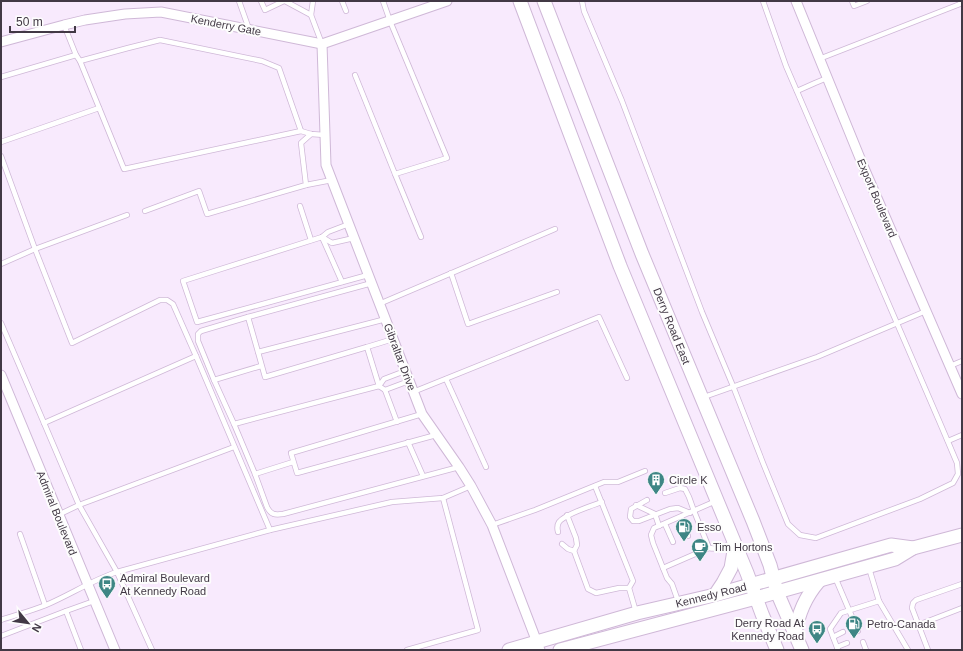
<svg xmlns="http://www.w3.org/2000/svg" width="963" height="651" font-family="Helvetica,sans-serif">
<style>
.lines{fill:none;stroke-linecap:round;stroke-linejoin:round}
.service-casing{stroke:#cfb8d7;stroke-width:6}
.minor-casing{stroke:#cfb8d7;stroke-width:11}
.secondary-casing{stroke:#cfb8d7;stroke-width:15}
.service{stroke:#fff;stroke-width:4.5}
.minor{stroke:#fff;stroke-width:9}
.secondary{stroke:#fff;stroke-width:13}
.labels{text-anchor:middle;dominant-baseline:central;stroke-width:4;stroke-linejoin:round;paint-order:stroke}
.street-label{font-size:11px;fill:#423945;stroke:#fdfdfd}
.poi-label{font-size:11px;fill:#423945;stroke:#fdfdfd;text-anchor:start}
</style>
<rect width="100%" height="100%" fill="#f8eafd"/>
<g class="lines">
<defs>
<g id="service">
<path d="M239 1 249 29"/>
<path d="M261 1 265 10 284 1"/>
<path d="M285 1 311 15"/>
<path d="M313 1 311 15 322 44"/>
<path d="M342 1 346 11"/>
<path d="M383 1 390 21 447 158 395 174 421 237"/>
<path d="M582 1 584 11 622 101 702 312 733 386 763 463 788 524 800 535 816 538 920 499 953 483 958 474 957 463 940 423 786 66 763 1"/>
<path d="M852 1 854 6 867 1"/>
<path d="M76 55 80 61 124 169 301 131 311 134 325 135"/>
<path d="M819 59 960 4 961 1"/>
<path d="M80 61 128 48 160 40 262 61 279 68 301 131"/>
<path d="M355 75 395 174"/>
<path d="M1 77 76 55 64 25"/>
<path d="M797 91 815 83 827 78"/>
<path d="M1 142 99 108"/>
<path d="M1 156 35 249 1 264"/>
<path d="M306 185 332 180"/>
<path d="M300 206 311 240"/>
<path d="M145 211 199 191 207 214 306 185 301 143 311 134"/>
<path d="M127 215 35 249 72 343 160 300H167L173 304 196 356"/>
<path d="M349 224 328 232 322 237 183 281 197 322 368 275"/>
<path d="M322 237 342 282"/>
<path d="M322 237 332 243 354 238"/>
<path d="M451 273 468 324 557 292"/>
<path d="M379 304 555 229"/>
<path d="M248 317 201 331 198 334V341L214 380 234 424 255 474 267 507C271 515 275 515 283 514L459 467"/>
<path d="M1 323 44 423"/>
<path d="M367 347 265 377 258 352 386 319"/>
<path d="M258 352 248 317 372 283"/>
<path d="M950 366 962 361"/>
<path d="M446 379 486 467"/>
<path d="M214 380 261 366"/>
<path d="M379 386 367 347 393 339"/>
<path d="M379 386 384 379 405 371"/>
<path d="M385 390 409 381"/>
<path d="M413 392 599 317 627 378"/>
<path d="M704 397 817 357 926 311"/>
<path d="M422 414 291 453 297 473 436 435"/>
<path d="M234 424 379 386 385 390 397 422"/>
<path d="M948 441 962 435"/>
<path d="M408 442 423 476"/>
<path d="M255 474 293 462"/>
<path d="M595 486 633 581 629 588 636 612"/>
<path d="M665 493 680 488 685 489 689 497 694 511 709 548C718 550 725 546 732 543"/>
<path d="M647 500 631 509 630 517 633 521H639L670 509 678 508 690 513"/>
<path d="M636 505 655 514 659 526"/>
<path d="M58 515 79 505 234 447"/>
<path d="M567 515 576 538 577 545 574 551"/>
<path d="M681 517 688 536"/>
<path d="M665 524 673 542"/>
<path d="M492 525 535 510 604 482H618L645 471"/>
<path d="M558 532C557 528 557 525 559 522 565 514 591 506 602 502"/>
<path d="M20 534 45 605"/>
<path d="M562 544 568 549 574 551 588 589 596 593 619 588H629"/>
<path d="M663 568 709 548"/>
<path d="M835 577 858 631"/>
<path d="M678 601 672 584 667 578 653 543 651 535 654 528 716 501"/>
<path d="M879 601 908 650"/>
<path d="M1 620C16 615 31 611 46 605 70 595 92 580 117 572L270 530 392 502 443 498 471 486"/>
<path d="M918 625 962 608"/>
<path d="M1 636 66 611"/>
<path d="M833 637 843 632"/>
<path d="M863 642 866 650"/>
<path d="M837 647 847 643"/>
<path d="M81 650 66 611 94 601"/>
<path d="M152 650 117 572 79 505 44 423 196 356 270 530"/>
<path d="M407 650 478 630 443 498"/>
<path d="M838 650 830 629 841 613 879 601 869 568"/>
<path d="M928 650 912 608 913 603 916 600 962 584"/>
</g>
<g id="minor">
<path d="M796 1 864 168 962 394"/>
<path d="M1 42 64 25 85 20 125 14 161 12 322 44 447 1"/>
<path d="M322 44 326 165 422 414 459 467 471 486 492 525 540 650"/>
<path d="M1 375 115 650"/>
</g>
<g id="secondary">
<path d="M520 1 620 266 747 573 762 614 777 650"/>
<path d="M544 1 642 254 753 521 770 565 777 592 802 650"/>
<path d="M715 595 723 583 731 568 735 545"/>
<path d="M795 634C798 614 805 597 819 581"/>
<path d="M509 650 637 613 715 595 891 545 913 548"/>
<path d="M560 650 756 598 895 559 913 548 962 535"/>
</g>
</defs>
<!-- service casing -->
<use href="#service" class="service-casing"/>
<!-- minor casing -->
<use href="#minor" class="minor-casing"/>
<!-- secondary casing -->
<use href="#secondary" class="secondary-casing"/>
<!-- service -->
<use href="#service" class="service"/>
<!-- minor -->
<use href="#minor" class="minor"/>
<!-- secondary -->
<use href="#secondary" class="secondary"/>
</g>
<!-- icons -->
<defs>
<symbol id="building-pin" viewBox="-11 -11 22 30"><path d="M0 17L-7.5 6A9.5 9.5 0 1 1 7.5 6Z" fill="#3e8685" stroke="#fdfdfd"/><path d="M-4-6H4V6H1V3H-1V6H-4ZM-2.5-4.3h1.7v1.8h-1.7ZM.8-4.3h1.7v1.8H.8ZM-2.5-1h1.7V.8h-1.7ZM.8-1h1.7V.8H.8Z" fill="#fff"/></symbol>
<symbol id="fuel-pin" viewBox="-11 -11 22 30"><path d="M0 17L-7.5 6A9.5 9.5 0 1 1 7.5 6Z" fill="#3e8685" stroke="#fdfdfd"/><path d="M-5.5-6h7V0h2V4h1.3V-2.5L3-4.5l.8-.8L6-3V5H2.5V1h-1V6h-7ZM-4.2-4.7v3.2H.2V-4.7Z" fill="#fff"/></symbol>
<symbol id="cafe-pin" viewBox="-11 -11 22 30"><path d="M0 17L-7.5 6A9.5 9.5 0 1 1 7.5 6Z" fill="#3e8685" stroke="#fdfdfd"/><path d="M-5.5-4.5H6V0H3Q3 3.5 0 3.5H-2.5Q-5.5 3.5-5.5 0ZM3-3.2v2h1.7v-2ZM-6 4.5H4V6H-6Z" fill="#fff"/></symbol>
<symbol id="bus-pin" viewBox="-11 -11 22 30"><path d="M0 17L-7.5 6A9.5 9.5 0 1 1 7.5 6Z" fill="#3e8685" stroke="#fdfdfd"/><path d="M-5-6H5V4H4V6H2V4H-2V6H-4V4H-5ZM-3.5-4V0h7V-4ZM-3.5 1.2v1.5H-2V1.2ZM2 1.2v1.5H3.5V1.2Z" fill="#fff"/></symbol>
</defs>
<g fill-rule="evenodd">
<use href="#building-pin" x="646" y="470" width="20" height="27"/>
<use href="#fuel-pin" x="674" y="517" width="20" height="27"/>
<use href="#cafe-pin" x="690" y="537" width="20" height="27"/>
<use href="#bus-pin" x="97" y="574" width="20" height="27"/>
<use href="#fuel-pin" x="844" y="614" width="20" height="27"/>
<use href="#bus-pin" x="807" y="619" width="20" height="27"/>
</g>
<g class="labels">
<!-- street labels -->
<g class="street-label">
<text transform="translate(226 25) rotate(11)">Kenderry Gate</text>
<text transform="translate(877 198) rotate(67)">Export Boulevard</text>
<text transform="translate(672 326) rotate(68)">Derry Road East</text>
<text transform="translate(400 357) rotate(69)">Gibraltar Drive</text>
<text transform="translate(57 513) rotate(68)">Admiral Boulevard</text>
<text transform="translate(711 595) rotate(-14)">Kennedy Road</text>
</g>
<!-- poi labels -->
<g class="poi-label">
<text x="669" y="480">Circle K</text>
<text x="697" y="527">Esso</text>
<text x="713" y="547">Tim Hortons</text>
<text x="120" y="578">Admiral Boulevard<tspan x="120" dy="13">At Kennedy Road</tspan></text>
<text x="804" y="623" text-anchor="end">Derry Road At<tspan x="804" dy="13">Kennedy Road</tspan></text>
<text x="867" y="624">Petro-Canada</text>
</g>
</g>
<!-- border -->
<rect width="963" height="651" fill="none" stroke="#423945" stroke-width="4"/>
<!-- north arrow -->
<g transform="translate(28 623) rotate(119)" stroke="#fdfdfd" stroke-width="3" paint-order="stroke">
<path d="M0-3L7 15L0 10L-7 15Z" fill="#423945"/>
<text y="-6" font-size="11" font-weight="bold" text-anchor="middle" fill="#423945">N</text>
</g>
<!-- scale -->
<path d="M10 26v6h65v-6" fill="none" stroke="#423945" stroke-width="2"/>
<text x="16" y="26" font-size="12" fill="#423945" stroke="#fdfdfd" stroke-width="3" paint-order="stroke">50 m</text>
</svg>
